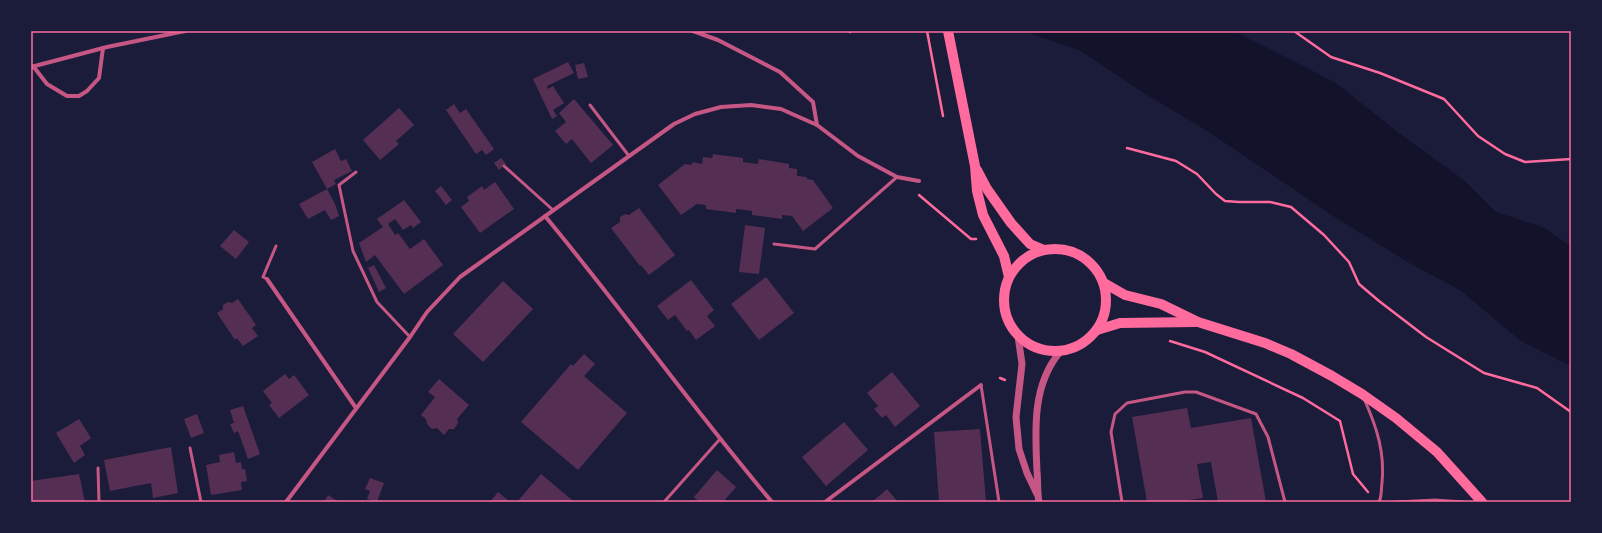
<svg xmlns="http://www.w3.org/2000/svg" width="1602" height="533" font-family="'Playfair Display',serif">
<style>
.water{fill:#12122b}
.building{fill:#542f53}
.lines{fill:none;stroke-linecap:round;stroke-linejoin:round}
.path{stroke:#ff6b9d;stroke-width:2.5}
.service{stroke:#c65784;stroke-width:3}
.minor{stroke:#c65784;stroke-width:4}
.tertiary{stroke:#c65784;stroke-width:7}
.primary{stroke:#ff6b9d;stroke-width:10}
.neatline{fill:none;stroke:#ff6b9d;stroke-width:1.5}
</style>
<rect width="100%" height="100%" fill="#1b1b3a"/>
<!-- water -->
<path class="water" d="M1024 31H1234L1336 83 1399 133 1465 181 1496 212 1545 228 1571 247V366L1521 341 1460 290 1411 264 1333 216 1206 130 1142 92 1081 51Z"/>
<!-- building -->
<g class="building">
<path d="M568 62 574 73 547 86 548 89 553 86 564 103 553 110 557 116 552 119 533 79Z"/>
<path d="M584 63 588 77 578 79 575 65Z"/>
<path d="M574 99 613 145 591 163 572 139 566 144 555 131 566 122 559 113Z"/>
<path d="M454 104 460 113 466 109 494 149 486 155 482 150 476 154 446 110Z"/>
<path d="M399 108 414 125 396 141 399 144 380 160 363 140Z"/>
<path d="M335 149 341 161 346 159 352 171 334 180 336 184 327 189 312 162Z"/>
<path d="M713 154 743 158V162L750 163 758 164 759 159 789 164V168L797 169V176L807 177V179L813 180 833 208 803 231 792 216 782 215V219L752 215V211L745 210 736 209V213L706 209V205L697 204 681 215 658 185 685 164 692 165V162L702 164 703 157 712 158Z"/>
<path d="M501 158 506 164 499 170 494 163Z"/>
<path d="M495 182 514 209 480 233 461 207 469 201 467 197 482 186 484 190Z"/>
<path d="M441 186 452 200 446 205 435 191Z"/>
<path d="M327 189 335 204 339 216 331 220 325 210 308 219 299 204Z"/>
<path d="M404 200 421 222 413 228 411 225 403 230 395 219 388 224 395 235 398 233 410 249 424 239 443 265 404 294 375 255 366 262 359 243 383 227 377 219Z"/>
<path d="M639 208 675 255 649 275 641 265 640 266 611 228 620 222V217L625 214 629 215Z"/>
<path d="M745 225 765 228 759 274 739 272Z"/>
<path d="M234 230 249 242 236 259 220 246Z"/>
<path d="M374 265 386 288 379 292 368 268Z"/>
<path d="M766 277 794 313 759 340 731 304Z"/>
<path d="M691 280 714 310 707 316 715 326 696 340 689 330 687 331 675 315 668 320 657 306Z"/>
<path d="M503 281 533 309 483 362 453 334Z"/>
<path d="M238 299 256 325 252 328 258 336 243 346 237 338 235 340 217 313 223 309V305L228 302 232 303Z"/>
<path d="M584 354 595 364 584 376 627 413 578 470 521 422 571 364 573 366Z"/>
<path d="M892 372 920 406 895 427 886 415 882 418 874 409 878 406 867 393Z"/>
<path d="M285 374 289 379 294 375 309 395 279 418 269 405 272 403 263 391Z"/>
<path d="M439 379 469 405 457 419 458 423 454 429H449L444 435 437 428 432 429 427 424 426 419 421 415 435 397 428 392Z"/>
<path d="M243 406 260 454 248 459 238 431 234 433 230 424 234 423 230 410Z"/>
<path d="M1187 408 1191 428 1251 418 1266 502H1218L1211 462 1197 464 1203 498 1179 502H1147L1132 417Z"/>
<path d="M197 414 204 433 191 438 184 419Z"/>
<path d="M79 419 91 438 80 446 85 455 74 463 56 433Z"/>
<path d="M844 422 868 450 826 486 802 457Z"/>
<path d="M980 429 986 502H939L934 432Z"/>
<path d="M171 447 178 493 153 498 151 483 110 491 104 460Z"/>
<path d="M234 452 236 463 241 462 242 469H245L247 481 241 482 242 490 211 495 206 465 220 462 219 455Z"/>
<path d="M717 470 736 487 723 502H699L694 497Z"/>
<path d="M79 474 85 502H31V481Z"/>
<path d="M541 474 572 500 571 502H517Z"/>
<path d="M370 478 384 483 377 502 367 499 370 491 365 489Z"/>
<path d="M887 489 898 502H872Z"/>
<path d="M498 492 510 502H490Z"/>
<path d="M328 495 339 502H324Z"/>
</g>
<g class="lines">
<!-- path -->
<g class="path">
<path d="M849 31 850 32"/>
<path d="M927 31 943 116"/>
<path d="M1294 31 1331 57 1380 73 1444 99 1478 136 1505 154 1525 162 1571 159"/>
<path d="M1127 148 1176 161 1197 174 1216 194 1225 201 1239 202H1270L1291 207 1324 235 1349 262 1359 284 1379 301 1426 337 1484 373 1537 388 1571 412"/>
<path d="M919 195 971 239H976"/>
<path d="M1170 341 1205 352 1303 398 1340 421 1353 474 1368 492"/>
<path d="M1000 378 1005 380"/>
</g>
<!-- service -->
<g class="service">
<path d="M590 105 629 156"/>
<path d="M504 166 553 210"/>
<path d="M356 172 339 185 353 251 377 302 410 337"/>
<path d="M774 244 815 249 897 177"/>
<path d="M267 279 263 277 276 246"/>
<path d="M981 385 999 502"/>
<path d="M1365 401C1377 428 1385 453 1382 483 1381 489 1382 496 1379 502"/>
<path d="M190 448 201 502"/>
<path d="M98 468 99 502"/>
<path d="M664 502 720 439"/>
<path d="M1122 502 1111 432 1115 414 1127 403 1185 392H1196L1256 414 1268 437 1285 502"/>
<path d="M1397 502 1435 500 1463 502"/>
</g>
<!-- minor -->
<g class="minor">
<path d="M693 31 718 40 780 72 813 102 817 125"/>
<path d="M33 66 47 84 67 96H79L87 91 99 78 103 48"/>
<path d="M31 67 107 47 185 31"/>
<path d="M545 216C623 310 693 409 772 502"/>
<path d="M267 279 356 408"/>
<path d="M286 502 410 337 427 312 460 277 674 124 695 114 721 107 751 105 781 109 817 125 858 156 897 177 919 181"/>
<path d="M825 502 981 385"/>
</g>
<!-- tertiary -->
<g class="tertiary">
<path d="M1018 336 1022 364 1016 417 1019 449 1027 473 1037 494"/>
<path d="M1039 502C1037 492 1038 481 1037 471 1035 430 1032 385 1060 352"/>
</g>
<!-- primary -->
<g class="primary">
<path d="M948 31 975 166 977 191 983 215 1004 256 1009 277"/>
<path d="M977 170 987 189 1011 223 1030 244 1044 250"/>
<circle cx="1055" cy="300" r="51"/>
<path d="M1104 283 1125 295 1161 304 1198 322 1265 343 1291 354 1332 376 1362 394 1396 418 1437 452 1482 502"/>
<path d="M1097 330 1120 323 1196 322"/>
</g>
</g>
<!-- border -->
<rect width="1602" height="533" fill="none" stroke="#1b1b3a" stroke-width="64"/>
<rect x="32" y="32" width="1538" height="469" class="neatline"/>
</svg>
